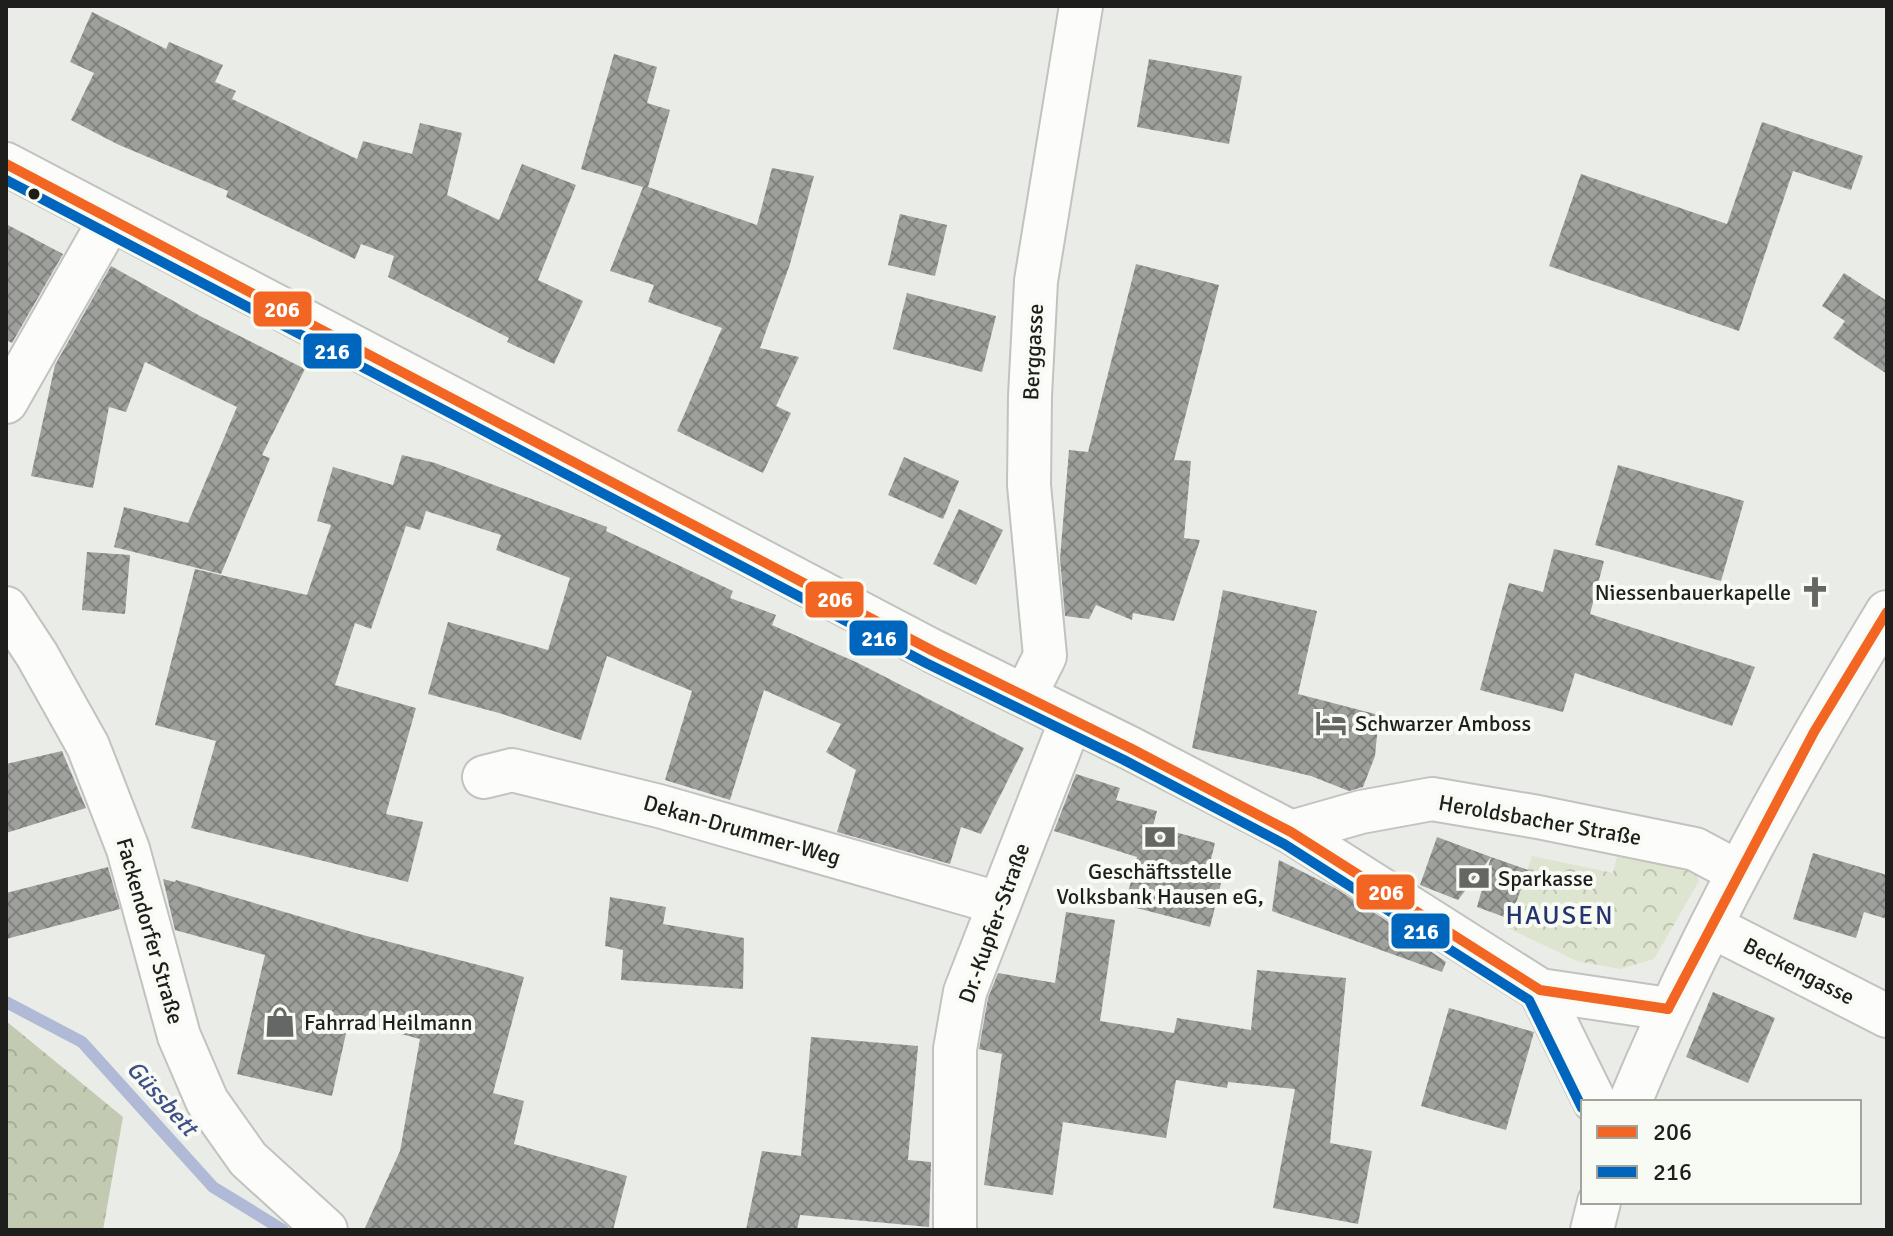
<svg xmlns="http://www.w3.org/2000/svg" width="1893" height="1236" font-family="Signika,sans-serif">
<style>
.forest{fill:url(#forest-crowns)}
.park{fill:url(#park-crowns)}
.lines{fill:none;stroke-linecap:round;stroke-linejoin:round}
.stream{stroke:#b0bad6;stroke-width:12}
.building{fill:url(#building-cross-hatch)}
.minor-casing{stroke:#c2c3bf;stroke-width:46}
.minor{stroke:#fcfcfb;stroke-width:42}
.bus-1-casing{stroke:#f8fbf3;stroke-width:16}
.bus-2-casing{stroke:#f8fbf3;stroke-width:16}
.bus-1{stroke:#f26522;stroke-width:10}
.bus-2{stroke:#0065bd;stroke-width:10}
.bus-dot{fill:#1e1f1d;stroke:#f8fbf3;stroke-width:3}
.labels{text-anchor:middle;dominant-baseline:central;stroke-width:8;stroke-linejoin:round;paint-order:stroke}
.street-label{font-size:22px;fill:#1e1f1d;stroke:#f8fbf3}
.poi-label{font-size:22px;fill:#1e1f1d;stroke:#f8fbf3;text-anchor:start}
.water-label{font-size:24px;font-style:italic;fill:#405087;stroke:#f8fbf3}
.quarter-label{font-size:26px;letter-spacing:2px;fill:#26346d;stroke:#f8fbf3}
.line-badge{stroke:#f8fbf3;stroke-width:3}
.badge-label{font-size:22px;text-anchor:middle;font-weight:bold;fill:#fff}
</style>
<defs>
<pattern id="forest-crowns" width="20" height="18" patternUnits="userSpaceOnUse" patternTransform="scale(2)"><rect width="20" height="18" fill="#c2cbb1"/><path d="M2 6a3 3 0 1 1 6 0M12 15a3 3 0 1 1 6 0" fill="none" stroke="#a6ae98"/></pattern>
<pattern id="park-crowns" width="20" height="18" patternUnits="userSpaceOnUse" patternTransform="scale(2)"><rect width="20" height="18" fill="#dde4cf"/><path d="M2 6a3 3 0 1 1 6 0M12 15a3 3 0 1 1 6 0" fill="none" stroke="#bdc3b1"/></pattern>
<pattern id="building-cross-hatch" width="8" height="8" patternUnits="userSpaceOnUse" patternTransform="scale(2)"><rect width="8" height="8" fill="#9ea09c"/><path d="M0 0l8 8M0 8l8-8" fill="none" stroke="#80827f"/></pattern>
</defs>
<rect width="100%" height="100%" fill="#eaece7"/>
<!-- forest -->
<path class="forest" d="M6 1021 123 1117 103 1230H6Z"/>
<!-- park -->
<path class="park" d="M1620 843 1697 869 1699 881 1654 959 1620 969 1577 961 1508 928 1532 856 1613 873Z"/>
<g class="lines">
<!-- stream -->
<path class="stream" d="M6 1002 82 1042 213 1187 283 1230"/>
</g>
<!-- building -->
<g class="building">
<path d="M92 12 166 49 169 42 223 65 215 82 236 91 232 99 357 159 363 141 412 154 420 123 462 133 447 195 499 220 522 164 576 185 538 280 583 301 554 364 507 342 509 338 388 277 394 256 361 244 355 259 226 197 228 191 117 144 71 120 94 73 70 62Z"/>
<path d="M614 54 657 67 647 103 670 110 648 187 757 225 772 168 814 176 790 264 760 348 799 357 776 406 791 413 763 473 677 431 722 328 648 302 654 285 610 271 643 187 581 169Z"/>
<path d="M1149 59 1242 76 1229 144 1137 127Z"/>
<path d="M1762 122 1863 156 1851 190 1793 171 1739 331 1549 266 1581 174 1727 224Z"/>
<path d="M900 214 947 225 935 276 888 265Z"/>
<path d="M6 224 63 254 12 343 6 340Z"/>
<path d="M1136 264 1219 285 1174 460 1191 461 1184 538 1200 540 1174 621 1133 613 1132 620 1096 605 1089 619 1065 616 1060 559 1069 450 1088 452Z"/>
<path d="M111 266 200 316 305 369 262 455 270 458 221 574 114 547 124 507 188 523 237 407 145 362 126 412 109 407 93 488 31 476 55 365Z"/>
<path d="M1844 273 1887 301V374L1833 338 1845 321 1822 306Z"/>
<path d="M907 293 996 316 982 372 893 349Z"/>
<path d="M402 455 435 463 607 527 606 531 733 591 730 598 776 615 772 625 858 663 1024 748 981 834 961 827 950 864 837 832 856 770 826 752 841 724 764 690 730 800 665 780 692 691 607 656 581 740 499 713 428 694 448 622 548 650 570 578 496 550 501 535 426 511 420 530 406 526 371 629 355 623 335 685 416 708 386 814 423 822 408 882 191 828 216 741 155 725 195 569 307 595 331 525 317 521 333 467 393 485Z"/>
<path d="M904 457 959 481 943 519 888 495Z"/>
<path d="M1618 465 1744 501 1721 581 1595 545Z"/>
<path d="M959 509 1003 530 976 585 933 564Z"/>
<path d="M1554 549 1604 561 1590 614 1755 667 1732 726 1575 673 1563 712 1480 690 1509 583 1543 592Z"/>
<path d="M87 552 130 555 125 614 82 610Z"/>
<path d="M1223 590 1317 611 1298 694 1379 715 1375 756 1363 787 1349 791 1311 776 1192 748Z"/>
<path d="M62 751 86 808 6 833V764Z"/>
<path d="M1076 774 1120 788 1116 800 1157 811 1153 826 1215 843 1207 875 1222 879 1210 927 1125 905 1137 857 1054 831Z"/>
<path d="M1437 837 1491 857 1458 900 1420 885Z"/>
<path d="M1813 853 1887 875V919L1864 912 1856 938 1793 919Z"/>
<path d="M1491 857 1528 870 1510 919 1477 907Z"/>
<path d="M1279 860 1335 888 1387 921 1446 962 1442 972 1272 911Z"/>
<path d="M108 867 120 909 6 939V893Z"/>
<path d="M163 879 175 882 176 880 359 934 524 977 493 1093 524 1101 514 1144 627 1176 613 1230H364L400 1151 420 1039 349 1020 332 1096 237 1074 265 955 175 930Z"/>
<path d="M610 897 666 907 663 924 744 938 743 989 621 980 623 950 605 946Z"/>
<path d="M1066 912 1115 920 1100 1021 1174 1033 1177 1018 1251 1030 1257 970 1346 978 1330 1143 1372 1151 1358 1224 1273 1208 1295 1089 1228 1082 1227 1088 1176 1080 1166 1138 1063 1122 1053 1195 984 1185 1002 1054 979 1049 988 998 998 973 1055 983Z"/>
<path d="M1713 992 1775 1018 1748 1083 1686 1057Z"/>
<path d="M1449 1008 1534 1032 1506 1130 1421 1106Z"/>
<path d="M811 1037 918 1046 908 1160 931 1162 929 1227 800 1215 797 1230H746L762 1151 801 1156Z"/>
</g>
<g class="lines">
<defs>
<g id="minor">
<path d="M6 164 933 651 1130 748 1291 832 1540 990 1668 1009"/>
<path d="M6 402 110 220"/>
<path d="M6 608 37 655 88 746 128 849 179 1036 207 1101 248 1159 326 1230"/>
<path d="M1025 696 1045 656 1029 485 1030 396 1036 281 1081 6"/>
<path d="M484 777 512 770 659 806 998 903"/>
<path d="M1291 832 1361 812 1432 799 1538 817 1695 849 1738 872"/>
<path d="M1711 926 1887 1016"/>
<path d="M1540 990 1595 1102"/>
<path d="M1630 1102C1701 931 1791 770 1887 612"/>
<path d="M955 1230V1049L965 992 1071 720"/>
<path d="M1592 1230 1599 1202"/>
</g>
</defs>
<!-- minor casing -->
<use href="#minor" class="minor-casing"/>
<!-- minor -->
<use href="#minor" class="minor"/>
<defs>
<g id="bus-1">
<path d="M6 164 933 651 1130 748 1291 832 1540 990 1668 1009"/>
<path d="M1668 1009 1814 732 1887 612"/>
</g>
<path id="bus-2" d="M6 180 926 663 1124 760 1284 844 1529 1000 1582 1108"/>
</defs>
<!-- bus-1 casing -->
<use href="#bus-1" class="bus-1-casing"/>
<!-- bus-2 casing -->
<use href="#bus-2" class="bus-2-casing"/>
<!-- bus-1 -->
<use href="#bus-1" class="bus-1"/>
<!-- bus-2 -->
<use href="#bus-2" class="bus-2"/>
</g>
<!-- icons -->
<defs>
<symbol id="church-bare" viewBox="-9 -9 18 18"><path d="M-1.2-6h2.4v3.5h3.3v2.4h-3.3V6h-2.4V-.1h-3.3v-2.4h3.3Z" fill="#656764" stroke="#f8fbf3" stroke-width="2.5" paint-order="stroke"/></symbol>
<symbol id="hotel-bare" viewBox="-9 -9 18 18"><path d="M-6-4.5h1.5V1H6V5H4.5V3h-9V5H-6ZM-4 0a1.8 1.8 0 1 1 3.6 0ZM.5 0V-2.5h3Q6-2.5 6 0Z" fill="#656764" stroke="#f8fbf3" stroke-width="2.5" paint-order="stroke"/></symbol>
<symbol id="bank-bare" viewBox="-9 -9 18 18"><path d="M-6-4H6V4H-6ZM0-2.3a2.3 2.3 0 1 0 0 4.6a2.3 2.3 0 1 0 0-4.6Z" fill="#656764" stroke="#f8fbf3" stroke-width="2.5" paint-order="stroke"/></symbol>
<symbol id="shop-bare" viewBox="-9 -9 18 18"><path d="M-5-2.5h2.3a2.7 3.5 0 0 1 5.4 0H5L5.5 6h-11ZM-1.5-2.5h3a1.5 2.3 0 0 0-3 0Z" fill="#656764" stroke="#f8fbf3" stroke-width="2.5" paint-order="stroke"/></symbol>
</defs>
<g fill-rule="evenodd">
<use href="#church-bare" x="1793" y="570" width="44" height="44"/>
<use href="#hotel-bare" x="1309" y="701" width="44" height="44"/>
<use href="#bank-bare" x="1138" y="815" width="44" height="44"/>
<use href="#bank-bare" x="1452" y="856" width="44" height="44"/>
<use href="#shop-bare" x="258" y="1000" width="44" height="44"/>
</g>
<!-- markers -->
<circle class="bus-dot" cx="34" cy="194" r="7"/>
<g class="labels">
<!-- street labels -->
<g class="street-label">
<text transform="translate(1033 352) rotate(-87)">Berggasse</text>
<text transform="translate(1540 820) rotate(10)">Heroldsbacher Straße</text>
<text transform="translate(742 830) rotate(16)">Dekan-Drummer-Weg</text>
<text transform="translate(994 923) rotate(-70)">Dr.-Kupfer-Straße</text>
<text transform="translate(150 931) rotate(74)">Fackendorfer Straße</text>
<text transform="translate(1799 971) rotate(27)">Beckengasse</text>
</g>
<!-- poi labels -->
<g class="poi-label">
<text x="1791" y="592" text-anchor="end">Niessenbauerkapelle</text>
<text x="1355" y="723">Schwarzer Amboss</text>
<text x="1160" y="871" text-anchor="middle">Geschäftsstelle<tspan x="1160" dy="25">Volksbank Hausen eG,</tspan></text>
<text x="1498" y="878">Sparkasse</text>
<text x="304" y="1022">Fahrrad Heilmann</text>
</g>
<!-- water labels -->
<g class="water-label">
<text transform="translate(162 1098) rotate(48)">Güssbett</text>
</g>
<!-- quarter labels -->
<g class="quarter-label">
<text x="1560" y="916">HAUSEN</text>
</g>
</g>
<g class="line-badge">
<rect x="252" y="290" width="61" height="38" rx="8" fill="#f26522"/>
<rect x="302" y="332" width="61" height="38" rx="8" fill="#0065bd"/>
<rect x="804" y="580" width="61" height="39" rx="8" fill="#f26522"/>
<rect x="848" y="619" width="61" height="38" rx="8" fill="#0065bd"/>
<rect x="1355" y="873" width="61" height="38" rx="8" fill="#f26522"/>
<rect x="1390" y="912" width="61" height="38" rx="8" fill="#0065bd"/>
</g>
<g class="badge-label">
<text x="282" y="317">206</text>
<text x="332" y="359">216</text>
<text x="835" y="607">206</text>
<text x="879" y="646">216</text>
<text x="1386" y="900">206</text>
<text x="1421" y="939">216</text>
</g>
<!-- border -->
<rect width="1893" height="1236" fill="none" stroke="#1e1f1d" stroke-width="16"/>
<!-- legend -->
<rect x="1581" y="1100" width="280" height="104" fill="#f8fbf3" stroke="#a1a39d" stroke-width="2"/>
<rect x="1597" y="1126" width="40" height="12" fill="#f26522" stroke="#a1a39d" stroke-width="2"/>
<text x="1653" y="1140" font-size="24" fill="#1e1f1d">206</text>
<rect x="1597" y="1166" width="40" height="12" fill="#0065bd" stroke="#a1a39d" stroke-width="2"/>
<text x="1653" y="1180" font-size="24" fill="#1e1f1d">216</text>
</svg>
